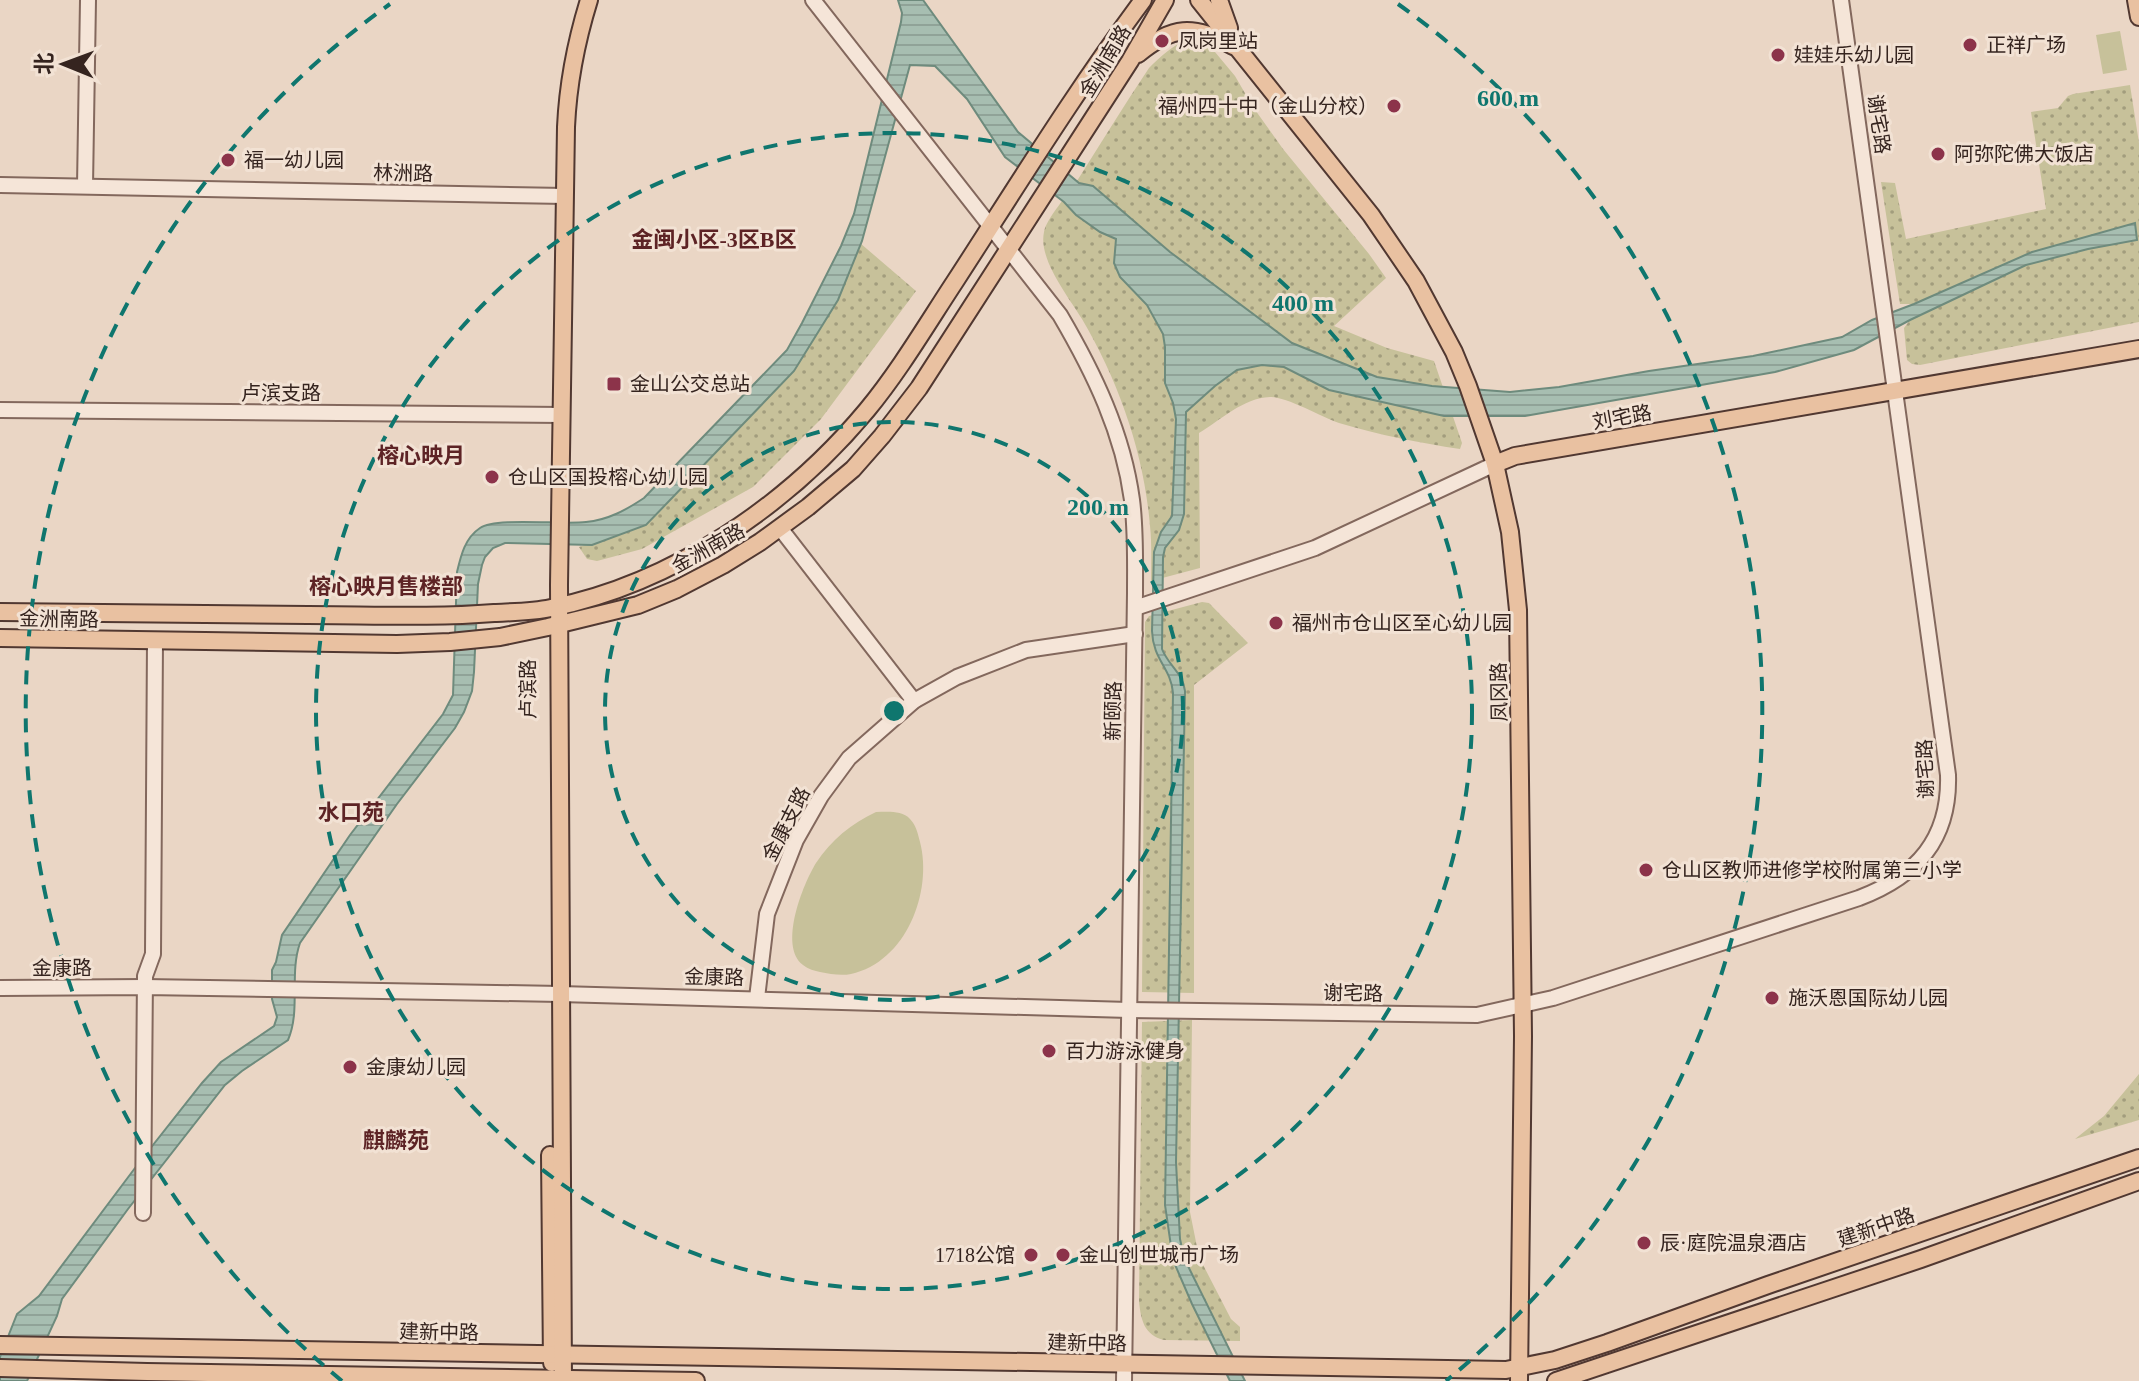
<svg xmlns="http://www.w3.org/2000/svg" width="2139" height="1381" font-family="'Times New Roman','Noto Sans SC',serif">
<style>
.green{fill:#c7c19a}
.park{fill:url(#park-dots)}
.water{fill:url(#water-rules);stroke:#6e8b7d;stroke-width:2}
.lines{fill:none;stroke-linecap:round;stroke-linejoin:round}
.minor-casing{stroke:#83685d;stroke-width:18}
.major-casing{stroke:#513831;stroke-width:20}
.minor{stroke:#f5e5d8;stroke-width:14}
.major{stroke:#e9c1a1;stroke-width:16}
.ring{fill:none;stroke:#0f766e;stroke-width:4;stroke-dasharray:14 10}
.poi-dot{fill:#8c334a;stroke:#f2e2d4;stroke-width:3}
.labels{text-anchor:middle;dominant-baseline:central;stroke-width:6;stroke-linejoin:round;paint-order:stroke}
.poi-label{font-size:20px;fill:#35241f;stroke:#f2e2d4;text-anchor:start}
.street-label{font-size:20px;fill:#35241f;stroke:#f2e2d4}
.neighbourhood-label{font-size:22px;font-weight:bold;fill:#5d2325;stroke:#f2e2d4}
.centre{fill:#0f766e;stroke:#f2e2d4;stroke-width:4}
.ring-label{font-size:24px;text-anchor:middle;font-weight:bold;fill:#0f766e;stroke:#f2e2d4;stroke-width:6;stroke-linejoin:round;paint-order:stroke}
</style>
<defs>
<pattern id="park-dots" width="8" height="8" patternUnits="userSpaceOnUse" patternTransform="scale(2)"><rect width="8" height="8" fill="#c7c19a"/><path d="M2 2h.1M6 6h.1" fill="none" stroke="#a29d7d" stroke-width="1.8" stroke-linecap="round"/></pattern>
<pattern id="water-rules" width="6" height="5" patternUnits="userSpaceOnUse" patternTransform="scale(2)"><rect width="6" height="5" fill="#a7beb1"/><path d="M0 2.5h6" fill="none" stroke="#90a398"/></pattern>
</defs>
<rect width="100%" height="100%" fill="#ead6c5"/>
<!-- green -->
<g class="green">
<path d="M2120 31 2127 70 2103 74 2096 35Z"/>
<path d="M876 812C887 812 902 810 910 819 916 825 918 834 920 842 933 892 906 962 851 974 841 976 830 974 820 972 815 971 808 969 803 965 778 946 803 884 816 863 831 840 852 823 876 812Z"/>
</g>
<!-- park -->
<g class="park">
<path d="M1189 39 1202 42 1215 52 1235 76 1253 107 1283 149 1369 254 1386 278 1334 326 1387 348 1434 361 1462 443 1460 449C1420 443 1379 435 1339 423 1322 417 1285 396 1270 397 1243 398 1221 420 1199 433L1200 568 1151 581C1151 563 1152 544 1150 526 1144 453 1119 382 1082 319 1068 296 1038 259 1044 232 1046 219 1069 193 1077 181 1101 143 1124 105 1149 68 1160 57 1174 44 1189 39Z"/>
<path d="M2130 85 2139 143V322L1920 365 1912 364 1907 360 1904 328 1910 320 2026 265 2088 249 2136 240 2135 224 1914 304H1900L1881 182 1895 183 1906 239 2046 209 2031 112 2058 108 2068 96 2073 94Z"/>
<path d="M860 243 916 291 821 419 753 487 642 549 597 561 587 559 579 547 645 522 742 419Z"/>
<path d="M1202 602 1209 603 1248 643 1194 685V993L1142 992 1145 622 1149 616Z"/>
<path d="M1192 1020 1190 1212 1199 1257 1231 1319 1240 1327V1341L1164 1340C1144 1335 1141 1320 1139 1302L1142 1022Z"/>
<path d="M2139 1074V1120L2075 1139 2104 1116Z"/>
</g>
<!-- water -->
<path class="water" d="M898 0H923L1018 132 1079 183 1093 186 1170 252 1292 343 1377 377 1432 386 1510 392 1559 387 1649 371 1753 356 1842 337 1872 320 1914 304 2032 252 2135 223 2137 240 2088 249 2026 265 1910 320 1854 350 1775 372 1525 416H1444L1329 390 1284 367 1262 365 1237 370 1215 386 1186 412 1184 514 1179 530 1165 548 1163 557 1162 649C1168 665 1183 673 1185 691L1176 1162 1180 1239 1184 1258 1245 1381H1230L1192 1304 1173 1260 1165 1205 1173 693C1171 668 1153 660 1152 631L1154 552 1161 532 1172 516 1176 419 1173 403 1165 383V347L1163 334 1147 305 1120 277 1114 263 1116 239 1100 232 1076 215 1064 202 1005 157 967 99 935 66 910 65 862 241 838 300 794 371 646 525 592 545 505 543 493 548 485 557 482 565 478 584 474 672 472 691 464 712 455 728 397 804 300 943C289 974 301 1010 288 1040L242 1071 225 1085 128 1209 62 1299 57 1316 27 1381H0V1357L17 1314 39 1296 138 1164 202 1083 221 1062 274 1026 277 1017 272 999V970L276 962 282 935 350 835 443 714 453 695 457 572C461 555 465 538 480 528 496 517 562 525 586 522 608 520 626 510 644 498L787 350 802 323 841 246 854 214 901 22 902 13Z"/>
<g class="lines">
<defs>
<g id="minor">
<path d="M813 0 1060 315C1094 373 1123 433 1132 500 1136 531 1135 562 1135 593L1124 1381"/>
<path d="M0 185 565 196"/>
<path d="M85 186 88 0"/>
<path d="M0 410 562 415"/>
<path d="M780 528 914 701"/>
<path d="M1135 608 1315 548 1495 464"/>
<path d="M0 988 145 987 560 994 1129 1010 1477 1015 1553 998 1859 898C1917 876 1950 839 1948 775L1841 0"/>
<path d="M757 998 767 914 796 840 821 796 849 758 914 701 957 677 1026 650 1135 634"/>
<path d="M143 1213 145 976 153 954 155 641"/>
</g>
<g id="major">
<path d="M1199 0 1371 215 1416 281 1454 352 1468 386 1495 464 1510 532 1518 610 1523 1036 1519 1381"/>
<path d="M1219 0 1229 28"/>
<path d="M2136 0 2139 17"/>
<path d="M1138 54C1172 26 1193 24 1233 46"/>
<path d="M1495 464 1515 456 2139 349"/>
<path d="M0 612C103 613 205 614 308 615 370 615 432 618 494 613 513 612 533 612 551 608 674 583 788 505 867 410 900 370 927 324 956 280 1017 186 1076 90 1143 0"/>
<path d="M0 638 397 644 450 642 500 637 548 627 638 605 677 589 723 565 760 542 808 507 853 469 882 436 919 388 1130 61 1165 0"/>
<path d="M550 1155 552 1363"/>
<path d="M0 1345 1506 1370 1555 1360 1607 1343 1768 1285 2139 1158"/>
<path d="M0 1368 147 1372 696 1381"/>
<path d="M563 1381 559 585 566 127C568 83 576 42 589 0"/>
<path d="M1556 1381 1921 1259 2139 1181"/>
</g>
</defs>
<!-- minor casing -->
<use href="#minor" class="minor-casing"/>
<!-- major casing -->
<use href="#major" class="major-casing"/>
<!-- minor -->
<use href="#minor" class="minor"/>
<!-- major -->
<use href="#major" class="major"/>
</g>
<!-- distance rings -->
<g class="ring">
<circle cx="894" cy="711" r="289"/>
<circle cx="894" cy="711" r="578"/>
<path d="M342 1381A868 868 0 0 1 390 4M1398 4A868 868 0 0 1 1446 1381"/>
</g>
<!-- markers -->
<g class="poi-dot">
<circle cx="1162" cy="41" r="8"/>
<circle cx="1970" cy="45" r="8"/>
<circle cx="1778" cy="55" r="8"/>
<circle cx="1394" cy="106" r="8"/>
<circle cx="1938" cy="154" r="8"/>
<circle cx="228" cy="160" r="8"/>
<rect x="606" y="376" width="16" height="16" rx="4"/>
<circle cx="492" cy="477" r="8"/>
<circle cx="1276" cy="623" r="8"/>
<circle cx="1646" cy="870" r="8"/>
<circle cx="1772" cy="998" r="8"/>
<circle cx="1049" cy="1051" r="8"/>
<circle cx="350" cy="1067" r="8"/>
<circle cx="1644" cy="1243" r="8"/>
<circle cx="1031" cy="1255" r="8"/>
<circle cx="1063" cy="1255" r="8"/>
</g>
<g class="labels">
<!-- poi labels -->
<g class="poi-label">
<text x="1178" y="41">凤岗里站</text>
<text x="1986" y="45">正祥广场</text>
<text x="1794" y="55">娃娃乐幼儿园</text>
<text x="1378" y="106" text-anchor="end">福州四十中（金山分校）</text>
<text x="1954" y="154">阿弥陀佛大饭店</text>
<text x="244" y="160">福一幼儿园</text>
<text x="630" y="384">金山公交总站</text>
<text x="508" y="477">仓山区国投榕心幼儿园</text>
<text x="1292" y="623">福州市仓山区至心幼儿园</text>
<text x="1662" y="870">仓山区教师进修学校附属第三小学</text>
<text x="1788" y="998">施沃恩国际幼儿园</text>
<text x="1065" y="1051">百力游泳健身</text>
<text x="366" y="1067">金康幼儿园</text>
<text x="1660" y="1243">辰·庭院温泉酒店</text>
<text x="1015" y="1255" text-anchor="end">1718公馆</text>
<text x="1079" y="1255">金山创世城市广场</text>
</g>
<!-- street labels -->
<g class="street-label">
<text transform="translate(1105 61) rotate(-59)">金洲南路</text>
<text transform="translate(1879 124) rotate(82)">谢宅路</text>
<text transform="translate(403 173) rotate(1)">林洲路</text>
<text x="281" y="393">卢滨支路</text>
<text transform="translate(1622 417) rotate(-10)">刘宅路</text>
<text transform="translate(708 548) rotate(-29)">金洲南路</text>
<text transform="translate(59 619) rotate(1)">金洲南路</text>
<text transform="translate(528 689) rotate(-90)">卢滨路</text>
<text transform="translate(1499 692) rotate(-91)">凤冈路</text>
<text transform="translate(1113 711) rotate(-89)">新颐路</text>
<text transform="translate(1925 769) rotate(-92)">谢宅路</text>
<text transform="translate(786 824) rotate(-63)">金康支路</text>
<text x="62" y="968">金康路</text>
<text transform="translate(714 977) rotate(1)">金康路</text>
<text transform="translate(1353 993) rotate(1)">谢宅路</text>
<text transform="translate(1876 1227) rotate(-19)">建新中路</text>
<text transform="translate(439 1332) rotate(1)">建新中路</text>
<text transform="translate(1087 1343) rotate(1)">建新中路</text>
</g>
<!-- neighbourhood labels -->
<g class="neighbourhood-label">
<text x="714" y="239">金闽小区-3区B区</text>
<text x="421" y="455">榕心映月</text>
<text x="386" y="586">榕心映月售楼部</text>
<text x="351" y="812">水口苑</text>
<text x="396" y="1140">麒麟苑</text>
</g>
</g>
<circle cx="894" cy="711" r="12" class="centre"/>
<g class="ring-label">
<text x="1508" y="106">600 m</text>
<text x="1303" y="311">400 m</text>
<text x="1098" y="515">200 m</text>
</g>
<!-- north arrow -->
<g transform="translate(64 64) rotate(271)" stroke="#f2e2d4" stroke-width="6" paint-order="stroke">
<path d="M0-6L14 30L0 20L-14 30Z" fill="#35241f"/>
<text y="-12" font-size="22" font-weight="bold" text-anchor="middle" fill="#35241f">北</text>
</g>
</svg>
